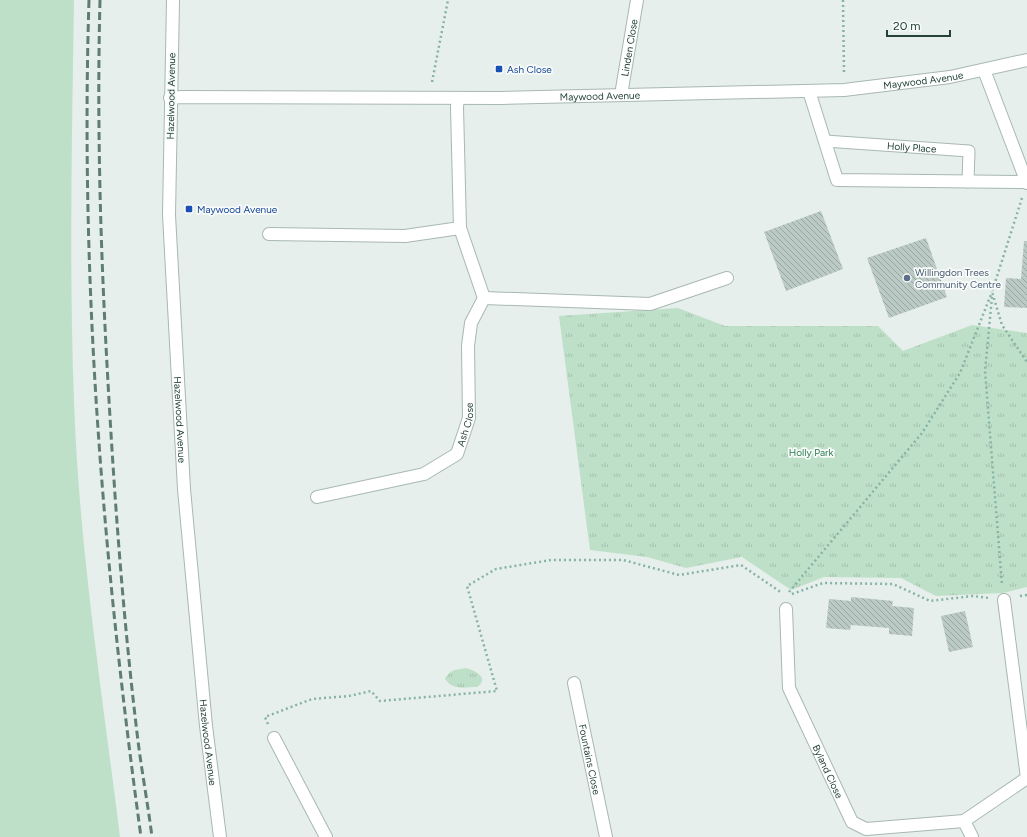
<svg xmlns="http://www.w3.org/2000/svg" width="1027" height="837" font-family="Figtree,sans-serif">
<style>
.green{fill:#bfe0c8}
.park{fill:url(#park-tufts)}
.building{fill:url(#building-back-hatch)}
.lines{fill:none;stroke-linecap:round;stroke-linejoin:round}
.service-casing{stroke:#a8b8b2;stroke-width:13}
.minor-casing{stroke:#a8b8b2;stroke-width:14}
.tertiary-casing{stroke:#a8b8b2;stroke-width:14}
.path{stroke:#86b3a5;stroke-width:2.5;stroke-dasharray:2 3;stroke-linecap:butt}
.service{stroke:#fff;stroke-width:11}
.minor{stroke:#fff;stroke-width:12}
.tertiary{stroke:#fff;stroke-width:12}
.rail{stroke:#5f7d75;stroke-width:3;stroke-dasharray:8 4;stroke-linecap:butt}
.transit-dot{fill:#1a4fb4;stroke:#f7fbf9;stroke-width:1.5}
.service-dot{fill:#5c6f8a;stroke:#f7fbf9;stroke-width:1.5}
.labels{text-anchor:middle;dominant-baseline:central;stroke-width:3.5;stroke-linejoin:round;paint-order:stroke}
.street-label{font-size:10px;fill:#24423a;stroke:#f7fbf9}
.transit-label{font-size:10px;fill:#164399;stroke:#f7fbf9;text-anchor:start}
.service-label{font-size:10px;fill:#4e5e75;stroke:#f7fbf9;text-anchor:start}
.park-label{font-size:10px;fill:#2d7a4b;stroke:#f7fbf9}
</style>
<defs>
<pattern id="park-tufts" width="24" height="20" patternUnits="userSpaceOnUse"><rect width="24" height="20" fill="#bfe0c8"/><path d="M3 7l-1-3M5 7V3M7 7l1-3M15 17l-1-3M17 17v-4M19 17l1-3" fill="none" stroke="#a4c1ad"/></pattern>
<pattern id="building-back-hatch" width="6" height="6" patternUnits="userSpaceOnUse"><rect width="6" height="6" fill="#bbcac4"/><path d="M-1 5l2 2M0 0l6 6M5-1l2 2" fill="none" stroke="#98a6a0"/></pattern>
</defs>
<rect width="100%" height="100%" fill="#e6efeb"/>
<!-- green -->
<path class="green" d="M0 0H74C72 134 69 267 74 401 79 547 102 692 120 837H0Z"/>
<!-- park -->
<g class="park">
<path d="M678 308 725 326H878L903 351 972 325 1027 333V587L1003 593 936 596 901 578 824 577 791 590 742 557 686 568 647 557 590 550 559 316Z"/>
<path d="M466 668C474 670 491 678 477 687 464 687 454 691 445 679 451 669 455 670 466 668Z"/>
</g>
<!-- building -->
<g class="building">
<path d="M821 211 843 269 786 291 764 232Z"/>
<path d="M926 238 947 297 889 318 867 258Z"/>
<path d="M1024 241H1027V308L1004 307 1006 278 1021 279Z"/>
<path d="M851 597 893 601 892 606 914 608 912 636 889 634V628L851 625 850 630 826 628 829 599 851 601Z"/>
<path d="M965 611 973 647 949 652 941 616Z"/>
</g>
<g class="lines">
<defs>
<g id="service">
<path id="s1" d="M825 141 969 151 968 182"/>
</g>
<g id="minor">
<path d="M984 70 1027 183"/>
<path d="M809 91 837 180 1026 182"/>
<path id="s2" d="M621 95 637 0"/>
<path id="s3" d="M170 98 182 97 500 98 844 90 950 77 1027 60"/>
<path d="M269 234 405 236 460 228 457 107 458 98"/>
<path d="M484 298 650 304 727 278"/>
<path id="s4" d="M317 497 424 474 457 454 469 418 468 346 471 323 484 298 460 228"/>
<path id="s5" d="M786 609 789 688 852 822 866 829 964 821 1027 778 1004 600"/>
<path id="s6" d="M574 683 606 837"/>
<path d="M274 738 326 837"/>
<path d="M964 821 972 837"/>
</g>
<g id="tertiary">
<path id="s7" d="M173 0 169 215 184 489 206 726 220 837"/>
</g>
</defs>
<!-- service casing -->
<use href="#service" class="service-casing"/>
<!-- minor casing -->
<use href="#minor" class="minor-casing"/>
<!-- tertiary casing -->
<use href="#tertiary" class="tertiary-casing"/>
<!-- path -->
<g class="path">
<path d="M843 0 844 73"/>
<path d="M432 82 448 0"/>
<path d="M1022 198 992 292 1002 325 1027 362"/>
<path d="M992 297 985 371 1002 585"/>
<path d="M789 592 922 433 960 373 992 292"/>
<path d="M792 594 823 583 893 584 930 601 973 596 989 598"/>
<path d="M1020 596 1027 595"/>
<path d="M268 724 265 717 312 699 349 696 371 691 380 701 497 691 467 586 496 569 551 560H623L679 575 741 565 782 593"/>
</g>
<!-- service -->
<use href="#service" class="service"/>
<!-- minor -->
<use href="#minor" class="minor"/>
<!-- tertiary -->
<use href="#tertiary" class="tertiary"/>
<!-- rail -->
<g class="rail">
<path d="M89 0C80 280 103 560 141 837"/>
<path d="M100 0C97 115 100 231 106 346 113 478 122 610 138 741 142 773 148 805 152 837"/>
</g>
</g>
<!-- markers -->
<g class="transit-dot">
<rect x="495" y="65" width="8" height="8" rx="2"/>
<rect x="185" y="205" width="8" height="8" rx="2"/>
</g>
<circle class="service-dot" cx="907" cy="278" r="4"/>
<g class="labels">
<!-- street labels -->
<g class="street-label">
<text stroke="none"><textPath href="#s2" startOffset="48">Linden Close</textPath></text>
<text stroke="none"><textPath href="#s3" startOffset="754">Maywood Avenue</textPath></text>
<text transform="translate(171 96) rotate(-89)">Hazelwood Avenue</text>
<text stroke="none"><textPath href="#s3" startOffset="430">Maywood Avenue</textPath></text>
<text stroke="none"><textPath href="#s1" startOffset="87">Holly Place</textPath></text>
<text stroke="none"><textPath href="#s7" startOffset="420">Hazelwood Avenue</textPath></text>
<text stroke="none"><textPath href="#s4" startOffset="179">Ash Close</textPath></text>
<text stroke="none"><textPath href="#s7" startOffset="744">Hazelwood Avenue</textPath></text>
<text stroke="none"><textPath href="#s6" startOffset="78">Fountains Close</textPath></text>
<text stroke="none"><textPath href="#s5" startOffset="171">Byland Close</textPath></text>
</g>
<!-- transit labels -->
<g class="transit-label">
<text x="507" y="69">Ash Close</text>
<text x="197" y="209">Maywood Avenue</text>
</g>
<!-- service labels -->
<g class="service-label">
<text x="915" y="272">Willingdon Trees<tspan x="915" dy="12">Community Centre</tspan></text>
</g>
<!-- park labels -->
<g class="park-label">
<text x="811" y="452">Holly Park</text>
</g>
</g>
<!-- scale -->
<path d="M887 30v6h63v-6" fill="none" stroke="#24423a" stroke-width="2"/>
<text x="893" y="30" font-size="12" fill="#24423a" stroke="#f7fbf9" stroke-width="3" paint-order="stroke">20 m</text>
</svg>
